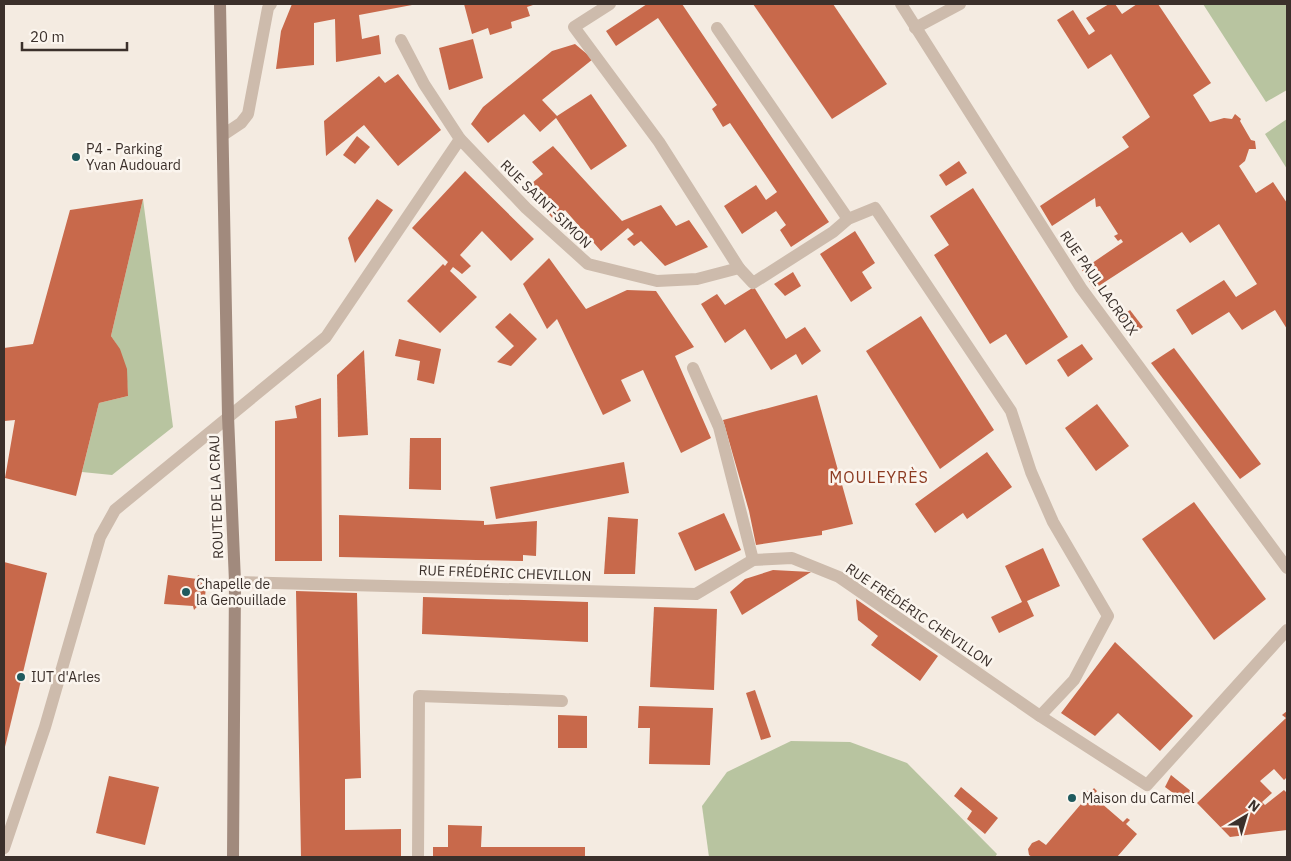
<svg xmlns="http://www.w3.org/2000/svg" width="1291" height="861" font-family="'IBM Plex Sans',sans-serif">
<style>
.green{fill:#b8c4a0}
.building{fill:#c8694b}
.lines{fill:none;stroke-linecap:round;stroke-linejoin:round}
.lane{stroke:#cdbbac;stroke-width:12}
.street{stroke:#cdbbac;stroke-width:12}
.secondary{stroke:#a18a7d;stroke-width:12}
.poi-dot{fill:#1f5a5e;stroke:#fbf5ee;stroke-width:2}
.labels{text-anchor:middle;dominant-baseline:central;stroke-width:5;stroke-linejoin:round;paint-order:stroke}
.poi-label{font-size:14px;fill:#3b302b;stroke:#fbf5ee;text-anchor:start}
.street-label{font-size:14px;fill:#3b302b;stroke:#fbf5ee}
.quarter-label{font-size:16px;letter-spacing:1px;fill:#8c3b22;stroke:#fbf5ee}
</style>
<rect width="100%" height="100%" fill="#f4ebe1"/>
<!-- green -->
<g class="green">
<path d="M1203 4H1287V90L1266 102Z"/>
<path d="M1287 119V169L1265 134Z"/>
<path d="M143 199 173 427 112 475 82 472 99 403 128 396C127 372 125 356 111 336Z"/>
<path d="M791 741 850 742 907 763 997 854 995 857H709L702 806 727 772Z"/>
</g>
<!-- building -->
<g class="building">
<path d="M292 4H412V5L359 15 362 39 379 35 381 54 336 62 335 19 314 23V65L276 69 281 31Z"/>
<path d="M464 4H536L527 7 530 16 511 22 512 28 490 35 488 28 472 34Z"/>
<path d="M647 4H682L829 222 791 247 780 230 786 225 776 211 742 234 724 206 756 185 766 200 777 192 730 123 723 127 712 109 717 105 658 18 616 46 606 31Z"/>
<path d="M753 4H833L887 84 832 119Z"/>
<path d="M1109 4H1115L1122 14 1137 4H1158L1211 83 1193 95 1210 122 1224 118 1232 119 1235 114 1241 119 1240 121 1251 140 1255 141 1256 149H1249L1245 161 1239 166 1256 193 1273 182 1287 203V329L1275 310 1242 330 1229 312 1192 335 1176 310 1224 280 1236 297 1257 284 1219 224 1190 243 1182 232 1094 289 1082 270 1123 242 1121 239 1118 241 1114 236 1118 234 1100 206 1096 207 1095 198 1052 226 1040 206 1129 147 1122 137 1150 117 1111 54 1088 69 1057 20 1073 10 1089 35 1095 31 1086 18Z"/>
<path d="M473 39 483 78 449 90 439 48Z"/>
<path d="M575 44 593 59 542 100 557 116 591 94 627 146 591 170 556 118 540 132 524 114 488 143 471 124 483 107 552 51Z"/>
<path d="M398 74 441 130 398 166 364 125 326 156 324 121 379 76 385 83Z"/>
<path d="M357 136 370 147 355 164 343 155Z"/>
<path d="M553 146 622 221 661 205 676 226 689 220 708 247 665 266 641 241 634 246 627 239 634 234 628 228 601 251 565 210 554 220 526 188 543 174 532 162Z"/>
<path d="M959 161 967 173 946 186 939 175Z"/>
<path d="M465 171 534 239 511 261 482 231 460 255 471 266 462 274 453 267 450 271 477 297 440 333 407 301 443 264 445 266 448 262 412 228Z"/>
<path d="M973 188 1068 337 1026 365 1006 334 990 344 934 255 949 245 930 216Z"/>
<path d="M143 199 111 336 120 349 127 369 128 396 99 403 76 496 5 478 15 420 4 421V348L33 344 70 210Z"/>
<path d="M377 199 393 210 355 263 348 238Z"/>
<path d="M855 231 875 263 862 272 872 288 851 302 820 254Z"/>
<path d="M549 258 586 309 627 290 656 291 694 347 675 356 711 438 681 453 643 370 621 380 631 401 603 415 557 319 547 329 523 284Z"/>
<path d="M793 272 801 286 785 296 774 284Z"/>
<path d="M754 287 786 339 805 327 821 351 802 365 796 354 771 370 745 329 725 343 701 304 717 294 725 305Z"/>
<path d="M1130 310 1143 327 1130 336 1117 320Z"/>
<path d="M510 313 537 339 511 366 497 362 514 346 495 327Z"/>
<path d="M921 316 994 430 940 469 866 351Z"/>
<path d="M399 339 441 349 434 384 417 380 420 361 395 356Z"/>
<path d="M1082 344 1093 359 1068 377 1057 360Z"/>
<path d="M1174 348 1261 464 1240 479 1151 363Z"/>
<path d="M364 350 368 435 338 437 337 375Z"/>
<path d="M817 395 853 524 822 531V535L756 545 749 511 723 420Z"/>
<path d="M321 398 322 561H275V421L297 418 295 406Z"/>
<path d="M1097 404 1129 446 1096 471 1065 428Z"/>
<path d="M410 438H441V490L409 489Z"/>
<path d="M987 452 1012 487 967 519 963 513 935 533 915 504Z"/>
<path d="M624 462 629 493 496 519 490 487Z"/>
<path d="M1194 502 1266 599 1214 640 1142 539Z"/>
<path d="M724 513 741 550 695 571 678 533Z"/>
<path d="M339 515 484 521V525L537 521 536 556 523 555V561L339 557Z"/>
<path d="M608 517 638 519 635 574H604Z"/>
<path d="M1043 548 1060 586 1027 601 1034 616 999 633 991 617 1022 602 1005 566Z"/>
<path d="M4 562 47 573 4 751Z"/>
<path d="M773 570 811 572 742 615 730 592 745 579Z"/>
<path d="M168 575 197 579 198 575 202 577 200 579 204 585 207 584 209 587 206 588 205 596 208 598 206 601 203 600 194 610 193 606 164 604Z"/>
<path d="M296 591 357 593 361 778 345 779V830L401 829V857H301Z"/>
<path d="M423 597 588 602V642L422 634Z"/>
<path d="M856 599 938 656 920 681 871 645 878 636 858 620Z"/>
<path d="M654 607 717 609 714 690 650 687Z"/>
<path d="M1115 642 1193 716 1160 751 1118 713 1095 736 1061 713Z"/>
<path d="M755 690 771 737 761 740 746 693Z"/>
<path d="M639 706 713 708 710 765 649 764 650 728H638Z"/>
<path d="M1287 711V777L1284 780 1274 769 1260 781 1272 793 1262 802 1265 805 1284 790 1287 793V830L1230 837 1197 803 1286 718 1282 715Z"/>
<path d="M558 715 587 716V748H558Z"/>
<path d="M1171 775 1192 792 1184 801 1165 787Z"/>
<path d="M109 776 159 787 145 845 96 833Z"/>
<path d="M961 787 998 818 985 834 967 819 972 811 954 796Z"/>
<path d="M1094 788 1097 791 1093 796 1123 822 1127 818 1130 820 1126 824 1137 834 1117 857H1032L1029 855 1028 849 1032 843 1039 840 1046 845 1087 797 1083 793 1086 790 1090 793Z"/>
<path d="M448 825 482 826 481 847H585V857H433V847H448Z"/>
</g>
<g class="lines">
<!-- lane -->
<g class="lane">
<path d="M717 28 848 219"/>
<path d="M915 28 960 4"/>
<path d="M401 40 424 84 460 139"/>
<path d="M739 268 753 283 833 232 848 219 875 208 1011 411 1031 472 1053 522 1108 616 1074 680 1040 716"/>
<path d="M693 368 719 427 753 560"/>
</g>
<!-- street -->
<g class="street">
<path d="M901 4 1081 288 1287 568"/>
<path d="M223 135 241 123 248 114 268 8 271 4"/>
<path d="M235 582 696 594 753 560 792 558 839 577 1040 716 1147 785 1287 630"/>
<path d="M4 848 45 727 100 537 115 510 326 337 460 139 526 208 588 264 657 281 697 279 739 268 659 142 574 27 610 4"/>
<path d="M418 857 419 696 562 701"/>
</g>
<!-- secondary -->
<path class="secondary" d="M220 4 228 416 235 582 233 857"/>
</g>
<!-- markers -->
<g class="poi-dot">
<circle cx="76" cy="157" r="5"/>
<circle cx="186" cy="592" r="5"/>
<circle cx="21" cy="677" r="5"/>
<circle cx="1072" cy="798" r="5"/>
</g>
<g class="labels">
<!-- poi labels -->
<g class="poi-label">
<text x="86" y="149">P4 - Parking<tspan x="86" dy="16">Yvan Audouard</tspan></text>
<text x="196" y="584">Chapelle de<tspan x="196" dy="16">la Genouillade</tspan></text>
<text x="31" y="677">IUT d'Arles</text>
<text x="1082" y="798">Maison du Carmel</text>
</g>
<!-- street labels -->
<g class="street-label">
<text transform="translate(546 204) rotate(44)">RUE SAINT-SIMON</text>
<text transform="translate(1099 283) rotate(55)">RUE PAUL LACROIX</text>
<text transform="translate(216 497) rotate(-92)">ROUTE DE LA CRAU</text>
<text transform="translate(505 573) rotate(2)">RUE FRÉDÉRIC CHEVILLON</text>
<text transform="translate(919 615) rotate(34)">RUE FRÉDÉRIC CHEVILLON</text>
</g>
<!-- quarter labels -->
<g class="quarter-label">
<text x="879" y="477">MOULEYRÈS</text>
</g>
</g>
<!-- border -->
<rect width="1291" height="861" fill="none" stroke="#3b302b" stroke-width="10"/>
<!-- north arrow -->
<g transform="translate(1246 816) rotate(38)" stroke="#fbf5ee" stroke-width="4" paint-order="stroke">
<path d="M0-4L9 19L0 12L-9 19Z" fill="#3b302b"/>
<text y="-8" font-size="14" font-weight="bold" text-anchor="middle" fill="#3b302b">N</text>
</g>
<!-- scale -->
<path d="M22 42v8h105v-8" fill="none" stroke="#3b302b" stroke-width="2.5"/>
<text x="30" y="42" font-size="15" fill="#3b302b" stroke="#fbf5ee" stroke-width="4" paint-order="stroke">20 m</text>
</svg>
